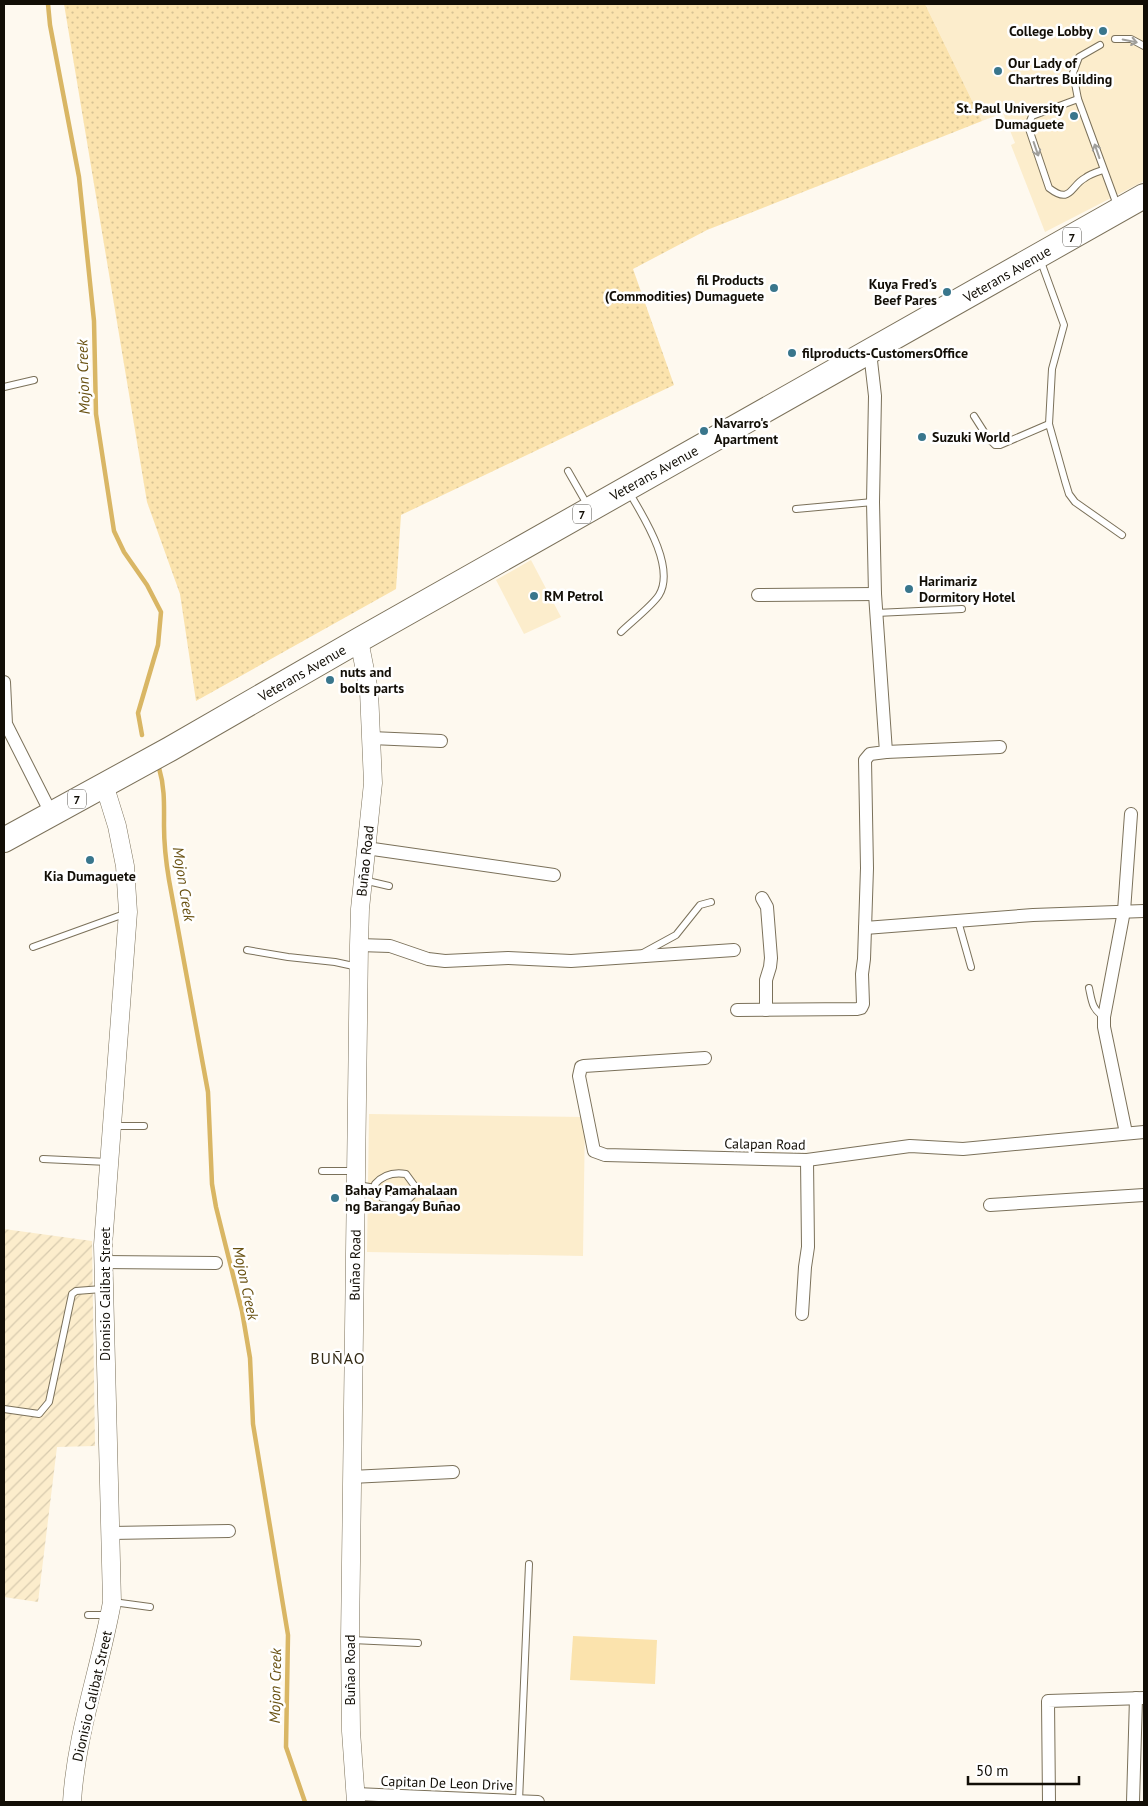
<svg xmlns="http://www.w3.org/2000/svg" width="1148" height="1806" font-family="'PT Sans',sans-serif">
<style>
.built{fill:#fcedcc}
.industrial{fill:url(#industrial-furrows)}
.grass{fill:url(#grass-dots)}
.green{fill:#fbe3ad}
.lines{fill:none;stroke-linecap:round;stroke-linejoin:round}
.stream{stroke:#d9b664;stroke-width:4.5}
.lane-casing{stroke:#7b715a;stroke-width:8}
.street-casing{stroke:#7b715a;stroke-width:14}
.secondary-casing{stroke:#7b715a;stroke-width:19}
.highway-casing{stroke:#7b715a;stroke-width:26}
.lane{stroke:#fff;stroke-width:6}
.street{stroke:#fff;stroke-width:12}
.secondary{stroke:#fff;stroke-width:18}
.highway{stroke:#fff;stroke-width:24}
.oneway{stroke:#a09f9b}
.poi-dot{fill:#39768c;stroke:#fff;stroke-width:2}
.labels{text-anchor:middle;dominant-baseline:central;stroke-width:5;stroke-linejoin:round;paint-order:stroke}
.shield{fill:#fff;stroke:#595651;stroke-width:1}
.shield-label{font-size:12px;font-weight:bold;fill:#120e06}
.poi-label{font-size:14px;font-weight:bold;fill:#120e06;stroke:#fff;text-anchor:start}
.street-label{font-size:14px;fill:#120e06;stroke:#fff}
.water-label{font-size:15px;font-style:italic;fill:#695111;stroke:#fff}
.quarter-label{font-size:16px;letter-spacing:1px;fill:#322914;stroke:#fff}
</style>
<defs>
<pattern id="industrial-furrows" width="10" height="10" patternUnits="userSpaceOnUse" patternTransform="scale(1.25)"><rect width="10" height="10" fill="#fcedcc"/><path d="M-1 1l2-2M0 10L10 0M9 11l2-2" fill="none" stroke="#d7caae"/></pattern>
<pattern id="grass-dots" width="8" height="8" patternUnits="userSpaceOnUse" patternTransform="scale(1.25)"><rect width="8" height="8" fill="#fbe3ad"/><path d="M2 2h.1M6 6h.1" fill="none" stroke="#d6c293" stroke-width="1.8" stroke-linecap="round"/></pattern>
</defs>
<rect width="100%" height="100%" fill="#fef9ef"/>
<!-- built -->
<g class="built">
<path d="M925 4H1144V181L1045 232 1011 145 1015 143 1003 113 982 121Z"/>
<path d="M531 560 561 617 524 634 496 580Z"/>
<path d="M369 1114 585 1117 583 1256 367 1252Z"/>
</g>
<!-- industrial -->
<path class="industrial" d="M4 1229 92 1241 95 1446 57 1447 38 1602 4 1597Z"/>
<!-- grass -->
<path class="grass" d="M64 4H925L982 121 707 230 633 269 674 385 401 515 396 589 196 701 180 594 147 502Z"/>
<!-- green -->
<path class="green" d="M573 1636 657 1640 655 1684 570 1680Z"/>
<g class="lines">
<!-- stream -->
<g class="stream">
<path d="M48 4 50 25 79 177 94 321 96 414 114 531 124 552 147 585 161 612 158 645 138 713 142 735"/>
<path d="M159 768C165 788 164 805 164 826 164 844 166 862 169 880L208 1092 212 1184 216 1207 242 1311 250 1358 253 1424 288 1635 286 1747 305 1802"/>
</g>
<defs>
<g id="lane">
<path d="M1115 39H1131L1144 46"/>
<path d="M1100 45 1079 57 1073 73 1078 99 1117 205"/>
<path d="M1078 99 1032 116 1028 126 1049 188C1071 205 1070 186 1085 178 1090 174 1097 172 1103 170"/>
<path d="M1040 259 1064 325 1052 369 1049 424 1065 481 1069 494 1075 502 1122 535"/>
<path d="M4 387 34 380"/>
<path d="M974 416 988 438 995 445H1000L1049 424"/>
<path d="M568 471 588 506"/>
<path d="M796 509 873 502"/>
<path d="M876 613 962 609"/>
<path d="M621 632C630 623 653 605 659 595 676 567 643 516 629 492"/>
<path d="M363 880 389 886"/>
<path d="M958 921 971 967"/>
<path d="M33 947 127 913"/>
<path d="M247 950 288 957 335 962 358 967"/>
<path d="M643 953 676 935 700 905 711 902"/>
<path d="M1089 988C1092 1002 1092 1009 1104 1017"/>
<path d="M113 1126H144"/>
<path d="M43 1159 108 1162"/>
<path d="M322 1171H355"/>
<path d="M357 1185 376 1188 382 1198 397 1200 409 1199 412 1196 414 1185 406 1174C394 1172 383 1175 375 1184L376 1188"/>
<path d="M4 1409 39 1414 49 1402 72 1294 76 1291 102 1289"/>
<path d="M113 1602 150 1607"/>
<path d="M88 1615H108"/>
<path d="M352 1640 418 1643"/>
<path d="M519 1801 529 1564"/>
</g>
<g id="street">
<path d="M758 595 875 594"/>
<path d="M4 682 6 724 51 813"/>
<path d="M371 738 441 741"/>
<path d="M886 752 1000 747"/>
<path d="M366 848 554 875"/>
<path d="M762 898 767 907 771 958 770 967 766 980V1010"/>
<path d="M865 928 1033 915 1144 911"/>
<path d="M359 945 390 946 428 959 445 961 508 958 571 961 734 950"/>
<path d="M737 1010 857 1009 861 1008 863 1004 862 974 864 959 867 868 865 760 870 754 886 752 875 594 873 502 875 396 870 352"/>
<path d="M705 1058 584 1066 581 1067 579 1076 594 1151 605 1155 807 1160 910 1146 963 1149 1144 1132"/>
<path d="M1126 1133 1104 1027V1017L1124 911 1131 814"/>
<path d="M990 1205 1144 1195"/>
<path d="M103 1262 216 1263"/>
<path d="M802 1314 805 1267 808 1247 807 1160"/>
<path d="M351 1477 453 1472"/>
<path d="M111 1533 229 1531"/>
<path d="M356 1794 538 1802"/>
<path d="M1049 1802 1048 1701 1144 1698"/>
<path d="M1133 1802 1136 1698"/>
</g>
<g id="secondary">
<path d="M72 1802C76 1734 100 1669 112 1602L103 1245 128 912 125 866 117 826 104 784"/>
<path d="M356 1802 351 1731 350 1640 359 945 360 909 373 783 369 691 359 640"/>
</g>
<path id="highway" d="M4 840 170 749 359 640 1144 196"/>
</defs>
<!-- lane casing -->
<use href="#lane" class="lane-casing"/>
<!-- street casing -->
<use href="#street" class="street-casing"/>
<!-- secondary casing -->
<use href="#secondary" class="secondary-casing"/>
<!-- highway casing -->
<use href="#highway" class="highway-casing"/>
<!-- lane -->
<use href="#lane" class="lane"/>
<!-- street -->
<use href="#street" class="street"/>
<!-- secondary -->
<use href="#secondary" class="secondary"/>
<!-- highway -->
<use href="#highway" class="highway"/>
</g>
<!-- one-way arrows -->
<defs><path id="oneway-shaft" d="M-6 0H5M1.5-3L5.5 0L1.5 3" fill="none" stroke-width="1.6" stroke-linecap="round" stroke-linejoin="round" transform="scale(1.25)"/></defs>
<g class="oneway">
<use href="#oneway-shaft" transform="translate(1130 41) rotate(12)"/>
<use href="#oneway-shaft" transform="translate(1036 149) rotate(71)"/>
<use href="#oneway-shaft" transform="translate(1097 151) rotate(-109)"/>
</g>
<!-- markers -->
<g class="poi-dot">
<circle cx="1103" cy="31" r="5"/>
<circle cx="998" cy="71" r="5"/>
<circle cx="1074" cy="116" r="5"/>
<circle cx="774" cy="288" r="5"/>
<circle cx="947" cy="292" r="5"/>
<circle cx="792" cy="353" r="5"/>
<circle cx="704" cy="431" r="5"/>
<circle cx="922" cy="437" r="5"/>
<circle cx="909" cy="589" r="5"/>
<circle cx="534" cy="596" r="5"/>
<circle cx="330" cy="680" r="5"/>
<circle cx="90" cy="860" r="5"/>
<circle cx="335" cy="1198" r="5"/>
</g>
<g class="labels">
<!-- shield labels -->
<g class="shield">
<rect x="1063" y="227.5" width="18" height="19" rx="4"/>
<rect x="573" y="504.5" width="18" height="19" rx="4"/>
<rect x="68" y="789.5" width="18" height="19" rx="4"/>
</g>
<g class="shield-label">
<text x="1072" y="237">7</text>
<text x="582" y="514">7</text>
<text x="77" y="799">7</text>
</g>
<!-- poi labels -->
<g class="poi-label">
<text x="1093" y="31" text-anchor="end">College Lobby</text>
<text x="1008" y="63">Our Lady of<tspan x="1008" dy="16">Chartres Building</tspan></text>
<text x="1064" y="108" text-anchor="end">St. Paul University<tspan x="1064" dy="16">Dumaguete</tspan></text>
<text x="764" y="280" text-anchor="end">fil Products<tspan x="764" dy="16">(Commodities) Dumaguete</tspan></text>
<text x="937" y="284" text-anchor="end">Kuya Fred's<tspan x="937" dy="16">Beef Pares</tspan></text>
<text x="802" y="353">filproducts-CustomersOffice</text>
<text x="714" y="423">Navarro's<tspan x="714" dy="16">Apartment</tspan></text>
<text x="932" y="437">Suzuki World</text>
<text x="919" y="581">Harimariz<tspan x="919" dy="16">Dormitory Hotel</tspan></text>
<text x="544" y="596">RM Petrol</text>
<text x="340" y="672">nuts and<tspan x="340" dy="16">bolts parts</tspan></text>
<text x="90" y="876" text-anchor="middle">Kia Dumaguete</text>
<text x="345" y="1190">Bahay Pamahalaan<tspan x="345" dy="16">ng Barangay Buñao</tspan></text>
</g>
<!-- street labels -->
<g class="street-label">
<text transform="translate(1007 274) rotate(-30)">Veterans Avenue</text>
<text transform="translate(654 473) rotate(-29)">Veterans Avenue</text>
<text transform="translate(302 673) rotate(-30)">Veterans Avenue</text>
<text transform="translate(365 861) rotate(-84)">Buñao Road</text>
<text transform="translate(765 1144) rotate(1)">Calapan Road</text>
<text transform="translate(355 1265) rotate(-89)">Buñao Road</text>
<text transform="translate(105 1294) rotate(-90)">Dionisio Calibat Street</text>
<text transform="translate(350 1670) rotate(-90)">Buñao Road</text>
<text transform="translate(92 1696) rotate(-77)">Dionisio Calibat Street</text>
<text transform="translate(447 1783) rotate(2)">Capitan De Leon Drive</text>
</g>
<!-- water labels -->
<g class="water-label">
<text transform="translate(83 377) rotate(-92)">Mojon Creek</text>
<text transform="translate(184 884) rotate(81)">Mojon Creek</text>
<text transform="translate(246 1283) rotate(78)">Mojon Creek</text>
<text transform="translate(275 1686) rotate(-89)">Mojon Creek</text>
</g>
<!-- quarter labels -->
<g class="quarter-label">
<text x="338" y="1358">BUÑAO</text>
</g>
</g>
<!-- border -->
<rect width="1148" height="1806" fill="none" stroke="#120e06" stroke-width="10"/>
<!-- scale -->
<path d="M968 1776v8h111v-8" fill="none" stroke="#120e06" stroke-width="2.5"/>
<text x="976" y="1776" font-size="15" fill="#120e06" stroke="#ffffff" stroke-width="4" paint-order="stroke">50 m</text>
</svg>
